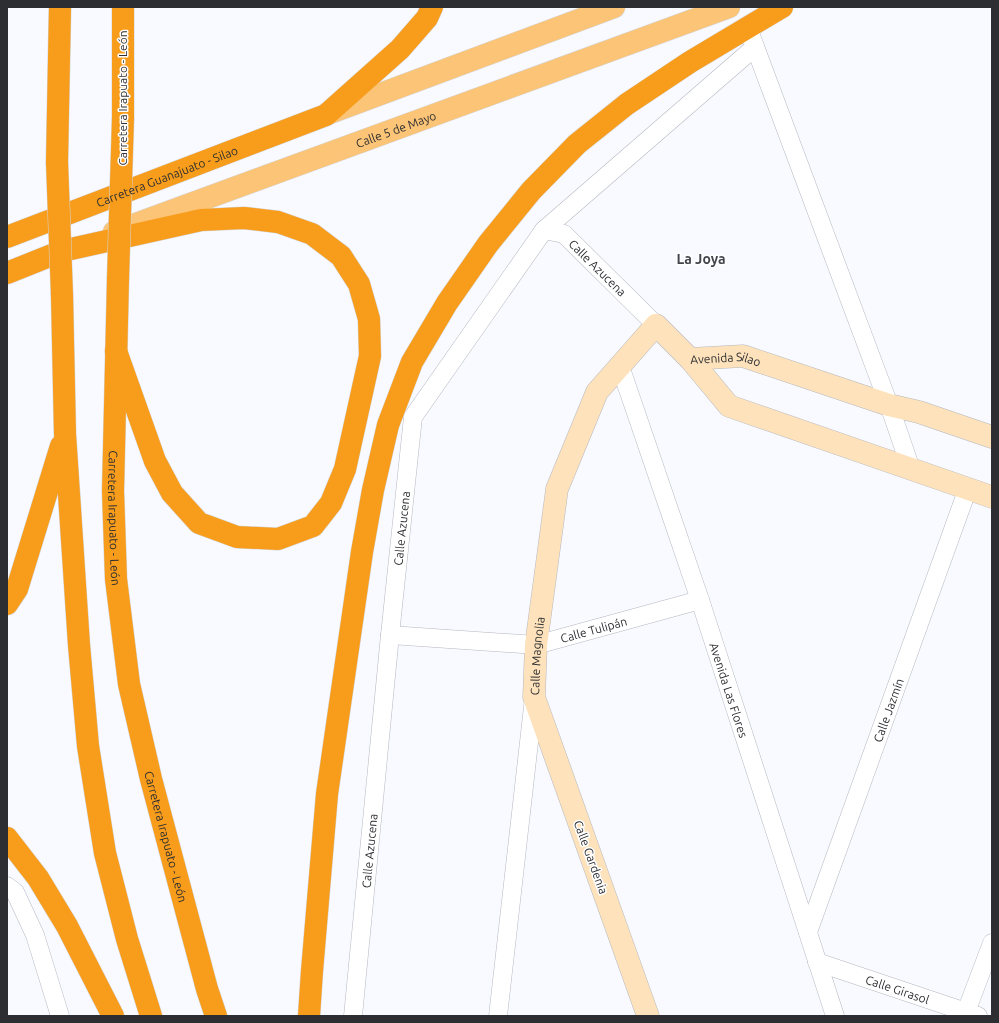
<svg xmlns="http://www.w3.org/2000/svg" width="999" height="1023" font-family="Ubuntu,sans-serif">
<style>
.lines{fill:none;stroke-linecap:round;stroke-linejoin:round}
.street-casing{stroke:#b6b8c0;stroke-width:19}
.secondary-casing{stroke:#b6b8c0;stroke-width:23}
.primary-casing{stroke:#d5d5d6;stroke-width:23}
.highway-casing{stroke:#d5d5d6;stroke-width:23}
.street{stroke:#fff;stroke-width:18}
.secondary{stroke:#fde2bb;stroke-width:22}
.primary{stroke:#fbc476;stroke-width:22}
.highway{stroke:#f89d1b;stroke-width:22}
.highway-bridge-casing{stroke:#d5d5d6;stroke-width:23;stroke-linecap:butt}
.highway-bridge{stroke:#f89d1b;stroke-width:22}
.labels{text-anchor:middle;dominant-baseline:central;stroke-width:3;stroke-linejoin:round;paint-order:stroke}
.street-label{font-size:12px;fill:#2d2e31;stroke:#fff}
.quarter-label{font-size:14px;font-weight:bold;fill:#42444b;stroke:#fff}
</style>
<rect width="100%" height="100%" fill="#f8faff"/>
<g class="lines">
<defs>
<g id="street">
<path d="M751 36 889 405 911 469"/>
<path id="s1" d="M544 230 564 234 656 325"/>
<path id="s2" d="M620 366 700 600 835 1016"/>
<path id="s3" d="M390 635 536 645 700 600"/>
<path d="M7 886 15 892 35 935 60 1016"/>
<path id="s4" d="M808 932 968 488"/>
<path id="s5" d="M817 962 978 1016"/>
<path d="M966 1012 992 943"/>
<path id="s6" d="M353 1016 390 635 413 417 544 230 755 47"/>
<path d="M498 1016 534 698"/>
</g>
<g id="secondary">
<path id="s7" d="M690 359 743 356 889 405 919 412 992 437"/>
<path id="s8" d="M648 1016 534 697 536 645 557 489 597 392 656 325 690 359 729 406 992 497"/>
</g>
<g id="primary">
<path d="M327 114 614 7"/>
<path id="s9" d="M114 232 729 7"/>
</g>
<g id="highway">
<path d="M123 7V118"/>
<path d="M57 162 60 7"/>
<path id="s10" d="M7 237 326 115 400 49 427 18 432 7"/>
<path d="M7 273 62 251 201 220 244 218 278 222 312 234 341 256 359 284 369 319 370 356 345 469 331 503 313 526 278 539 237 537 199 523 172 493 155 461 116 351"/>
<path id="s11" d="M118 279 113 491 116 579 129 684 151 779 207 989 216 1016"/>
<path d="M62 295 65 434 79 645 88 746 105 853 127 939 151 1016"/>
<path d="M7 604 17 589 61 446"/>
<path d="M7 838 38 878 67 926 113 1016"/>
<path d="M309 1016 312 971 327 794 362 552 373 490 388 425 412 362 447 303 488 244 531 191 577 144 627 104 690 62 782 7"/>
</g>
</defs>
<!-- street casing -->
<use href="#street" class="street-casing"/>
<!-- secondary casing -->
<use href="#secondary" class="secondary-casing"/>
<!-- primary casing -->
<use href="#primary" class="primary-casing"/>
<!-- highway casing -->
<use href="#highway" class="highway-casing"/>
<!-- street -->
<use href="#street" class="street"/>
<!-- secondary -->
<use href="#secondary" class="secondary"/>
<!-- primary -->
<use href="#primary" class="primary"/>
<!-- highway -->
<use href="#highway" class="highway"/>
<defs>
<g id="highway-bridge">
<path d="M57 162 62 295"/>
<path d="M118 279 123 118"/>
</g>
</defs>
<!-- highway-bridge casing -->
<use href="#highway-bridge" class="highway-bridge-casing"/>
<!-- highway-bridge -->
<use href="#highway-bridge" class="highway-bridge"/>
</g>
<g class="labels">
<!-- street labels -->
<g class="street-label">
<text transform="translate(122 98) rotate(-90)">Carretera Irapuato - León</text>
<text stroke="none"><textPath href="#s9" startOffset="300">Calle 5 de Mayo</textPath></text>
<text stroke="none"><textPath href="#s10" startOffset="171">Carretera Guanajuato - Silao</textPath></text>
<text stroke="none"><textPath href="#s1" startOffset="68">Calle Azucena</textPath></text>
<text stroke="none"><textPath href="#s7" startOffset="36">Avenida Silao</textPath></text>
<text stroke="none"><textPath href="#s11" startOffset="239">Carretera Irapuato - León</textPath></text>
<text stroke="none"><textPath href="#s6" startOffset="490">Calle Azucena</textPath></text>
<text stroke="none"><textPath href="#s3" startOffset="206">Calle Tulipán</textPath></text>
<text stroke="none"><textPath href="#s8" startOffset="380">Calle Magnolia</textPath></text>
<text stroke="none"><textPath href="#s2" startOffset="342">Avenida Las Flores</textPath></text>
<text stroke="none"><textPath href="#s4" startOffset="236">Calle Jazmín</textPath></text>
<text stroke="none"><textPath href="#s11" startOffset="563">Carretera Irapuato - León</textPath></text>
<text stroke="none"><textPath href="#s6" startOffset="166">Calle Azucena</textPath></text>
<text transform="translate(591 857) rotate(70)">Calle Gardenia</text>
<text stroke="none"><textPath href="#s5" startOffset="85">Calle Girasol</textPath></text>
</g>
<!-- quarter labels -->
<g class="quarter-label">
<text x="701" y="259">La Joya</text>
</g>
</g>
<!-- border -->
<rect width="999" height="1023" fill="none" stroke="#2d2e31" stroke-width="16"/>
</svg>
